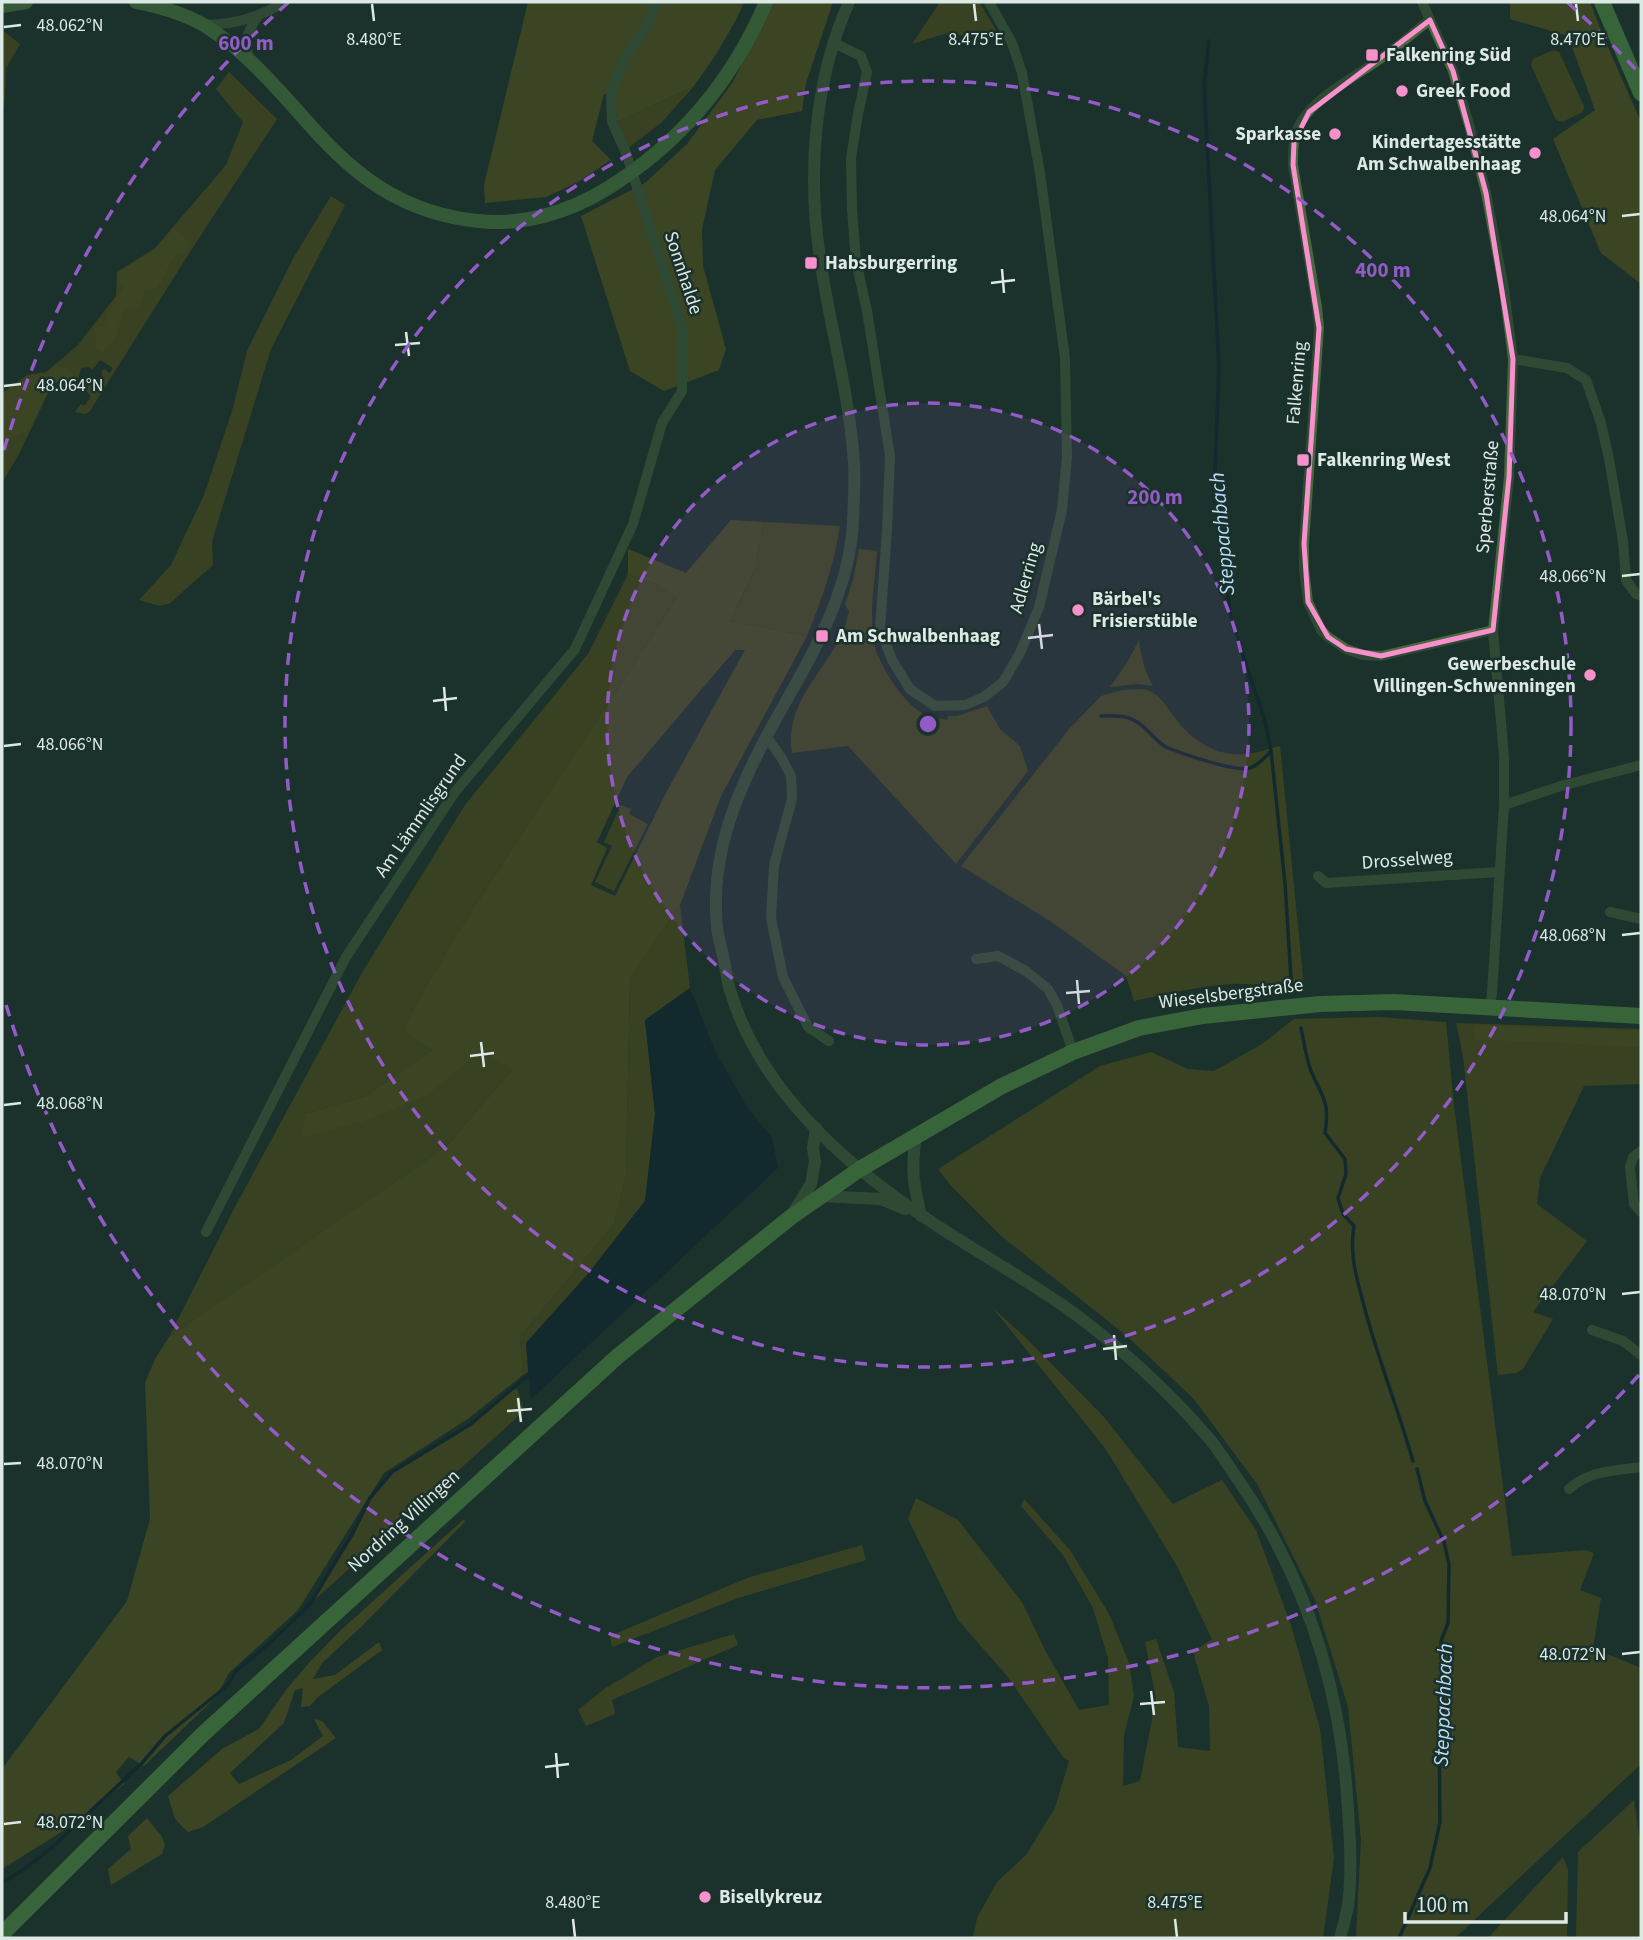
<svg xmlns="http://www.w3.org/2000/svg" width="1643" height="1940" font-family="'Source Sans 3',sans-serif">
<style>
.green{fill:#5c5817}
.forest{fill:#635e1c;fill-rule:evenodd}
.water{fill:#082030}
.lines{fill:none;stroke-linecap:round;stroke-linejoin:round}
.stream{stroke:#082030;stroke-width:3.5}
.minor{stroke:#47683f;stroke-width:10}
.tertiary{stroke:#47683f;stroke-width:12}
.secondary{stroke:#538a46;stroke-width:14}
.primary{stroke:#5ca34b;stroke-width:16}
.marked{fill:none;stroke:#f890cc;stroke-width:5;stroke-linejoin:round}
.ticks{fill:none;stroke:#dce9e5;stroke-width:2.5}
.ring{fill:none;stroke:#935bc8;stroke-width:3.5;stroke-dasharray:12 9}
.poi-dot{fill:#f890cc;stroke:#1b312b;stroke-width:2.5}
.labels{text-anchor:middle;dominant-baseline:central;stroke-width:5;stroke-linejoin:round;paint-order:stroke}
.poi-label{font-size:19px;font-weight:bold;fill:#dce9e5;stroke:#1b312b;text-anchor:start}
.street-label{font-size:19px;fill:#dce9e5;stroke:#1b312b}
.water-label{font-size:21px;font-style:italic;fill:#b9ddfa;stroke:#1b312b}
.ticks-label{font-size:18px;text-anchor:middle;fill:#dce9e5;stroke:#1b312b;stroke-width:5;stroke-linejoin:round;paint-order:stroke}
.centre{fill:#935bc8;stroke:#1b312b;stroke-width:3.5}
.ring-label{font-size:21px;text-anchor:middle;font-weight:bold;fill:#935bc8;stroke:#1b312b;stroke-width:5;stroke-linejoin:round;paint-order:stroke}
</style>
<rect width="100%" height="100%" fill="#1b312b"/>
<!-- green -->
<g class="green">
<path d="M940 2H979L1001 38 944 34 912 44Z"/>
<path d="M2 30 20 44 6 68 5 97 2 121Z"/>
<path d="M1553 50 1559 52 1584 106 1583 112 1562 122 1556 120 1531 65 1533 59Z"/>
<path d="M229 72 277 119 188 255 90 411 86 414 75 412 81 404 84 406 91 397 85 389 89 384H97L102 378V371L104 369 110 373 113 368 100 360 92 370 89 367 81 368C79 377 77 386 68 390L64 382 62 381 55 383 51 387 19 454 2 483V393L27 375 46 372 77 346 116 296 117 272 155 248 226 165 243 122 216 89Z"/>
<path d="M694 86 661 123 628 148 617 122Z"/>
<path d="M331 196 345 205 271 349 212 541 213 565 170 603 160 606 139 600 171 565 204 495 232 411 247 351 294 257Z"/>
<path d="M764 522 840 526C834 565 822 600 807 636L730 621 754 572Z"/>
<path d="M859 549 877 551C875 582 868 617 875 647 880 667 907 708 926 715 932 718 940 718 947 720L948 716H957L987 706 1000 729 1020 746 1028 771 956 864 848 746 792 753C784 707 820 676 840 638 845 630 846 621 849 612L845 604 853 580Z"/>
<path d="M628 574 656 584 677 598 456 935 402 1030 432 1050 366 1096 306 1114 425 1096 482 1049 512 1070 447 1146 169 1337 236 1205 363 971 465 805 588 654Z"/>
<path d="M1139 640C1141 658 1145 671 1153 686L1137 684 1110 687 1128 661Z"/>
<path d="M1145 689C1161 695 1165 705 1176 719 1191 740 1216 756 1242 754 1255 754 1268 749 1280 746L1304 987C1280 988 1256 983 1232 984 1199 986 1166 994 1134 1001L1126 976 1053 923 961 866 1070 728 1101 696 1122 690Z"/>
<path d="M621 805 631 809 629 814 648 824 614 891 595 882 612 846 604 842Z"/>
<path d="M680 905 690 988 645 1020 655 1114 645 1201 587 1275 526 1343 528 1372 523 1375 520 1337 614 1224 626 1175 630 978Z"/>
<path d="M1378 1017 1446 1022 1454 1106 1512 1556 1586 1550 1594 1553 1580 1590 1601 1598 1593 1648 1641 1668V1764L1455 1938H1356L1361 1839 1348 1707 1315 1600 1257 1484 1194 1399 1128 1337 1000 1235 951 1186 938 1169 1100 1066 1151 1052 1188 1069 1214 1071 1262 1044 1294 1019Z"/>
<path d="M1456 1023 1641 1029V1084L1584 1086 1540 1178 1537 1204 1587 1241 1533 1312 1553 1319 1523 1369 1516 1373 1498 1375 1463 1056Z"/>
<path d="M992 1307 1025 1337 1103 1416 1173 1504 1222 1480 1256 1530 1291 1625 1320 1729 1334 1858 1323 1938H973L977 1918 997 1882 1026 1855 1055 1808 1069 1761 1063 1757 1008 1677 958 1620 908 1519 916 1498 958 1520 1022 1602 1046 1652 1079 1710 1109 1705 1108 1658 1093 1608 1063 1555 1021 1506 1024 1499 1070 1550 1109 1614 1129 1663 1134 1696 1124 1735 1123 1786 1140 1781 1156 1699 1145 1642 1156 1639 1174 1692 1178 1747 1210 1751 1209 1706 1193 1652 1212 1639 1177 1566 1105 1448Z"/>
<path d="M517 1389 524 1411 309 1605 353 1533 370 1498 392 1472 471 1424 511 1390Z"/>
<path d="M862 1545 866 1560 738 1598 612 1647 610 1636 747 1578Z"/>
<path d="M734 1634 738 1645 612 1700 615 1714 586 1726 578 1710 604 1689 657 1657Z"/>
<path d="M1634 1800 1641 1849V1938H1576L1578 1852Z"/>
<path d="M1563 1857 1568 1870 1567 1938H1488Z"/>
</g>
<!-- forest -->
<g class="forest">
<path d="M528 2H744L737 18 717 53 694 86 617 122 615 97 604 94 592 141 611 160 578 182 546 197 485 203 484 185Z"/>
<path d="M773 2H833L806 83 802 111 757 120 715 170 702 229 703 266 726 349 719 370 664 391 630 371 581 216 645 183 687 144 733 82Z"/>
<path d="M1510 2H1590L1603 36 1641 122V284L1601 253 1553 139 1595 110 1568 36 1510 19Z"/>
<path d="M174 227 190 245 183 253 175 254 158 287 144 292 138 307 128 309 123 312 115 338 103 352 96 348 95 327H104L107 315 125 286 119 281V272L157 249Z"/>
<path d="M57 365 69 370 73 376 71 389 68 390 62 381C57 382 55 382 52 386 46 392 31 424 30 431 19 433 13 439 2 440V450V394L15 389 28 376 47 374Z"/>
<path d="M731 520 764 522 754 572 730 621 807 636 721 796 680 905 630 978 626 1175 614 1224 520 1337 523 1375 469 1418 384 1473 298 1610 229 1673 216 1697 144 1766 129 1757 116 1772 124 1784 71 1826 2 1869V1769L127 1601 150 1519 145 1383 155 1359 169 1337 447 1146 512 1070 482 1050 426 1096 364 1121 301 1137 306 1114 366 1096 432 1050 402 1030 456 935 677 598 656 584 628 574V549L686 573ZM735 650H745L667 791 615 896 591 885 607 848 597 842 627 777Z"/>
<path d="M1475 1025 1641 1031V1047L1475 1039Z"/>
<path d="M464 1519 465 1522 361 1627 322 1663 313 1679 335 1675 379 1642 382 1650 318 1697 310 1706 301 1707 303 1688 295 1690 284 1723 230 1773 239 1784 291 1760 323 1736 314 1719 322 1721 336 1738 203 1827 188 1832 175 1819 168 1796 222 1749 259 1729 286 1690 308 1664 340 1631Z"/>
<path d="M147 1818 162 1837 165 1845 162 1854 111 1885 108 1869 131 1849 128 1836Z"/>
</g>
<!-- water -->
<path class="water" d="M690 988 715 1051 747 1107 772 1138 778 1168 531 1399 526 1343 587 1275 645 1201 655 1114 645 1020Z"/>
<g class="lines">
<!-- stream -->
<g class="stream">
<path d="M1209 41 1204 85 1219 367 1214 496 1231 620 1265 721 1271 751 1285 883 1291 979"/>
<path d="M1101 716C1124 715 1134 716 1150 733 1155 738 1160 744 1166 747 1180 753 1238 773 1250 768 1258 765 1265 758 1271 751"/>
<path d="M1301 1028C1304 1042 1306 1058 1311 1071 1323 1099 1330 1101 1325 1133L1345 1159 1346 1174 1338 1198 1343 1214 1354 1226C1349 1255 1357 1279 1364 1306 1378 1359 1398 1409 1413 1461"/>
<path d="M2 1883 20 1872 50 1849 142 1763 165 1736 227 1686 236 1671 272 1641 310 1604 353 1533 370 1498 392 1472 471 1424 532 1372"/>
<path d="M1399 1938 1430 1868 1440 1822 1439 1719 1443 1701 1441 1641 1448 1623 1449 1564 1444 1542 1425 1501 1417 1469"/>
</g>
<!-- minor -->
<g class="minor">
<path d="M1422 2 1453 71 1470 128 1486 193 1504 289 1513 359 1509 477 1493 630 1504 757V805L1492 993 1490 1007"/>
<path d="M1430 20C1415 31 1402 43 1387 54 1361 74 1318 94 1301 122 1293 135 1293 150 1293 165L1317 307 1319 328 1304 544V569L1308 602 1321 630 1328 637 1346 649 1363 655 1381 656 1493 630"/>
<path d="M203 25C233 25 259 18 284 2"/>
<path d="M834 43 861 56 867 72 858 114 851 158 852 209 856 261 867 311 890 456 887 530 880 628 892 660 910 689 935 706 965 705 984 697 1003 682 1020 653 1039 607 1062 510 1067 457 1065 358 1040 173 1022 73 1012 43 989 2"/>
<path d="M249 59C244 39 247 32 258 16"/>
<path d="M1513 359 1567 368 1586 380 1601 423 1609 459 1623 541 1626 580 1636 594 1641 595"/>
<path d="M766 736 781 757 791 776 792 799 774 865 771 918 783 977 808 1027 829 1041"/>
<path d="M1504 805 1561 786 1641 765"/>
<path d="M1318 876 1326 883 1499 872"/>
<path d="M1610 912 1641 919"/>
<path d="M976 959 998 956 1026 971 1048 989 1057 1005 1073 1052"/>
<path d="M1641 1151 1633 1157 1630 1167 1634 1204 1641 1212"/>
<path d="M206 1232 346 957 455 792 575 649 633 524 662 423 682 391 683 330 626 153 612 122 611 93 625 58 649 21 656 2"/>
<path d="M1592 1330 1623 1341 1641 1355"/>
<path d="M1569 1489C1590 1470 1614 1471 1641 1467"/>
</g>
<!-- tertiary -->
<g class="tertiary">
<path d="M849 2C813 83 807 178 821 265 831 331 850 397 854 464 855 482 854 501 853 520 851 579 823 636 794 687 752 761 708 838 717 927 718 938 722 950 724 960 726 971 727 983 731 993 760 1089 843 1163 924 1217 974 1251 1027 1279 1075 1314 1122 1349 1168 1391 1206 1435 1219 1449 1228 1466 1239 1481 1302 1573 1336 1672 1346 1783 1349 1823 1353 1866 1348 1906 1346 1916 1343 1928 1340 1938"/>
<path d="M916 1135C911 1170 913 1182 921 1216"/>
<path d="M820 1196 880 1199 905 1209"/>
<path d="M793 1213 811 1184 815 1162 813 1148 816 1128"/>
</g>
<!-- secondary -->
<g class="secondary">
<path d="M136 2C161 7 188 14 210 29 253 57 285 98 319 135 364 184 411 214 478 221 522 226 570 212 608 188 680 143 733 80 766 2"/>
<path d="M2 6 26 2"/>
</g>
<!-- primary -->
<g class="primary">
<path d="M1602 2 1641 93"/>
<path d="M2 1934 203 1734 618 1356 791 1217 860 1169 1002 1086 1073 1052 1139 1028 1203 1016 1320 1004 1394 1002 1641 1016"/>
</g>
</g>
<!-- marked area -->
<path d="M0 0H1643V1940H0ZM1430 20 1453 71 1486 193 1513 359 1509 477 1493 630 1381 656 1346 649 1328 637 1308 602 1304 544 1319 328 1293 165 1294 142 1309 112Z" fill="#1b312b" fill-opacity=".55" fill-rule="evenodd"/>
<path class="marked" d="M1430 20 1453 71 1486 193 1513 359 1509 477 1493 630 1381 656 1346 649 1328 637 1308 602 1304 544 1319 328 1293 165 1294 142 1309 112Z"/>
<!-- ticks -->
<path class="ticks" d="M372 4 374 21M974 4 976 21M1576 4 1578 21M4 27 21 25M1622 216 1640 214M1002 269 1004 293M991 283 1015 280M406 332 409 356M395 345 420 343M4 386 21 384M1622 576 1640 574M1039 624 1042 649M1028 638 1053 635M444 687 446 711M433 701 457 698M4 746 21 744M1622 935 1640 933M1077 980 1079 1004M1066 993 1090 991M481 1042 484 1067M470 1056 494 1053M4 1105 21 1103M1622 1294 1640 1292M1114 1335 1116 1360M1103 1349 1127 1346M518 1398 521 1422M507 1411 532 1409M4 1464 21 1463M1622 1654 1640 1652M1151 1691 1154 1715M1140 1704 1165 1702M556 1753 558 1778M545 1767 569 1764M4 1824 21 1822M573 1919 575 1937M1175 1919 1177 1937"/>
<!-- distance rings -->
<circle cx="928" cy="724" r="321" fill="#935bc8" fill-opacity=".12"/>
<g class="ring">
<circle cx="928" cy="724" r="321"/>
<circle cx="928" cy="724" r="643"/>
<path d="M1639 1375A964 964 0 0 1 4 998M4 450A964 964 0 0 1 289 2M1567 2A964 964 0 0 1 1639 73"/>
</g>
<!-- markers -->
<g class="poi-dot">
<rect x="1365" y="48" width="14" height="14" rx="3.5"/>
<circle cx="1402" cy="91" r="7"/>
<circle cx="1335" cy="134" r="7"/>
<circle cx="1535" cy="153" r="7"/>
<rect x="804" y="256" width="14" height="14" rx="3.5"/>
<rect x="1296" y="453" width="14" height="14" rx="3.5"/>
<circle cx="1078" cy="610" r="7"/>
<rect x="815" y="629" width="14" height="14" rx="3.5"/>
<circle cx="1590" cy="675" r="7"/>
<circle cx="705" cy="1897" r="7"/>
</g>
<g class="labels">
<!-- poi labels -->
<g class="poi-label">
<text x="1386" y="55">Falkenring Süd</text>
<text x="1416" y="91">Greek Food</text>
<text x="1321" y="134" text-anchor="end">Sparkasse</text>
<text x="1521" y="142" text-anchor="end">Kindertagesstätte<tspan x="1521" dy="22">Am Schwalbenhaag</tspan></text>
<text x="825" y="263">Habsburgerring</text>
<text x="1317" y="460">Falkenring West</text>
<text x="1092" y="599">Bärbel's<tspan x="1092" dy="22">Frisierstüble</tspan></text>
<text x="836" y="636">Am Schwalbenhaag</text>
<text x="1576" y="664" text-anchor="end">Gewerbeschule<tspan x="1576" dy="22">Villingen-Schwenningen</tspan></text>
<text x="719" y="1897">Bisellykreuz</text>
</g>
<!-- street labels -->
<g class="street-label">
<text transform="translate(683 273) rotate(72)">Sonnhalde</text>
<text transform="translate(1297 383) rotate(-85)">Falkenring</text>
<text transform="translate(1488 497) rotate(-85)">Sperberstraße</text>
<text transform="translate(1026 578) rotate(-74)">Adlerring</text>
<text transform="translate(421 816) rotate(-55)">Am Lämmlisgrund</text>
<text transform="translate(1407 860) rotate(-4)">Drosselweg</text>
<text transform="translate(1231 994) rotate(-7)">Wieselsbergstraße</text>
<text transform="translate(404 1521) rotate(-42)">Nordring Villingen</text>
</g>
<!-- water labels -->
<g class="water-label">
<text transform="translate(1222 534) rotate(-95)">Steppachbach</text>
<text transform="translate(1443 1705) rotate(-88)">Steppachbach</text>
</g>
</g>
<g class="ticks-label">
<text x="70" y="31">48.062°N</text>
<text x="374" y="45">8.480°E</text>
<text x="976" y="45">8.475°E</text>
<text x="1578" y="45">8.470°E</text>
<text x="1573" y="222">48.064°N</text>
<text x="70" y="391">48.064°N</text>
<text x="1573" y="582">48.066°N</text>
<text x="70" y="750">48.066°N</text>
<text x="1573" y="941">48.068°N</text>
<text x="70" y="1109">48.068°N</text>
<text x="1573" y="1300">48.070°N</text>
<text x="70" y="1469">48.070°N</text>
<text x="1573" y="1660">48.072°N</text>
<text x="70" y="1828">48.072°N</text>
<text x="573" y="1908">8.480°E</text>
<text x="1175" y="1908">8.475°E</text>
</g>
<circle cx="928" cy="724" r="10" class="centre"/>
<g class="ring-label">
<text x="246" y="50">600 m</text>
<text x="1383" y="277">400 m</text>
<text x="1155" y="504">200 m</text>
</g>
<!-- border -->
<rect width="1643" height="1940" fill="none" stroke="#dce9e5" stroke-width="7"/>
<!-- scale -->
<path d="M1405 1912v10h161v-10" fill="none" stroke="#dce9e5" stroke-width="3.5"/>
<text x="1416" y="1912" font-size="21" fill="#dce9e5" stroke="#1b312b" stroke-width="5" paint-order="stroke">100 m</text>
</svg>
